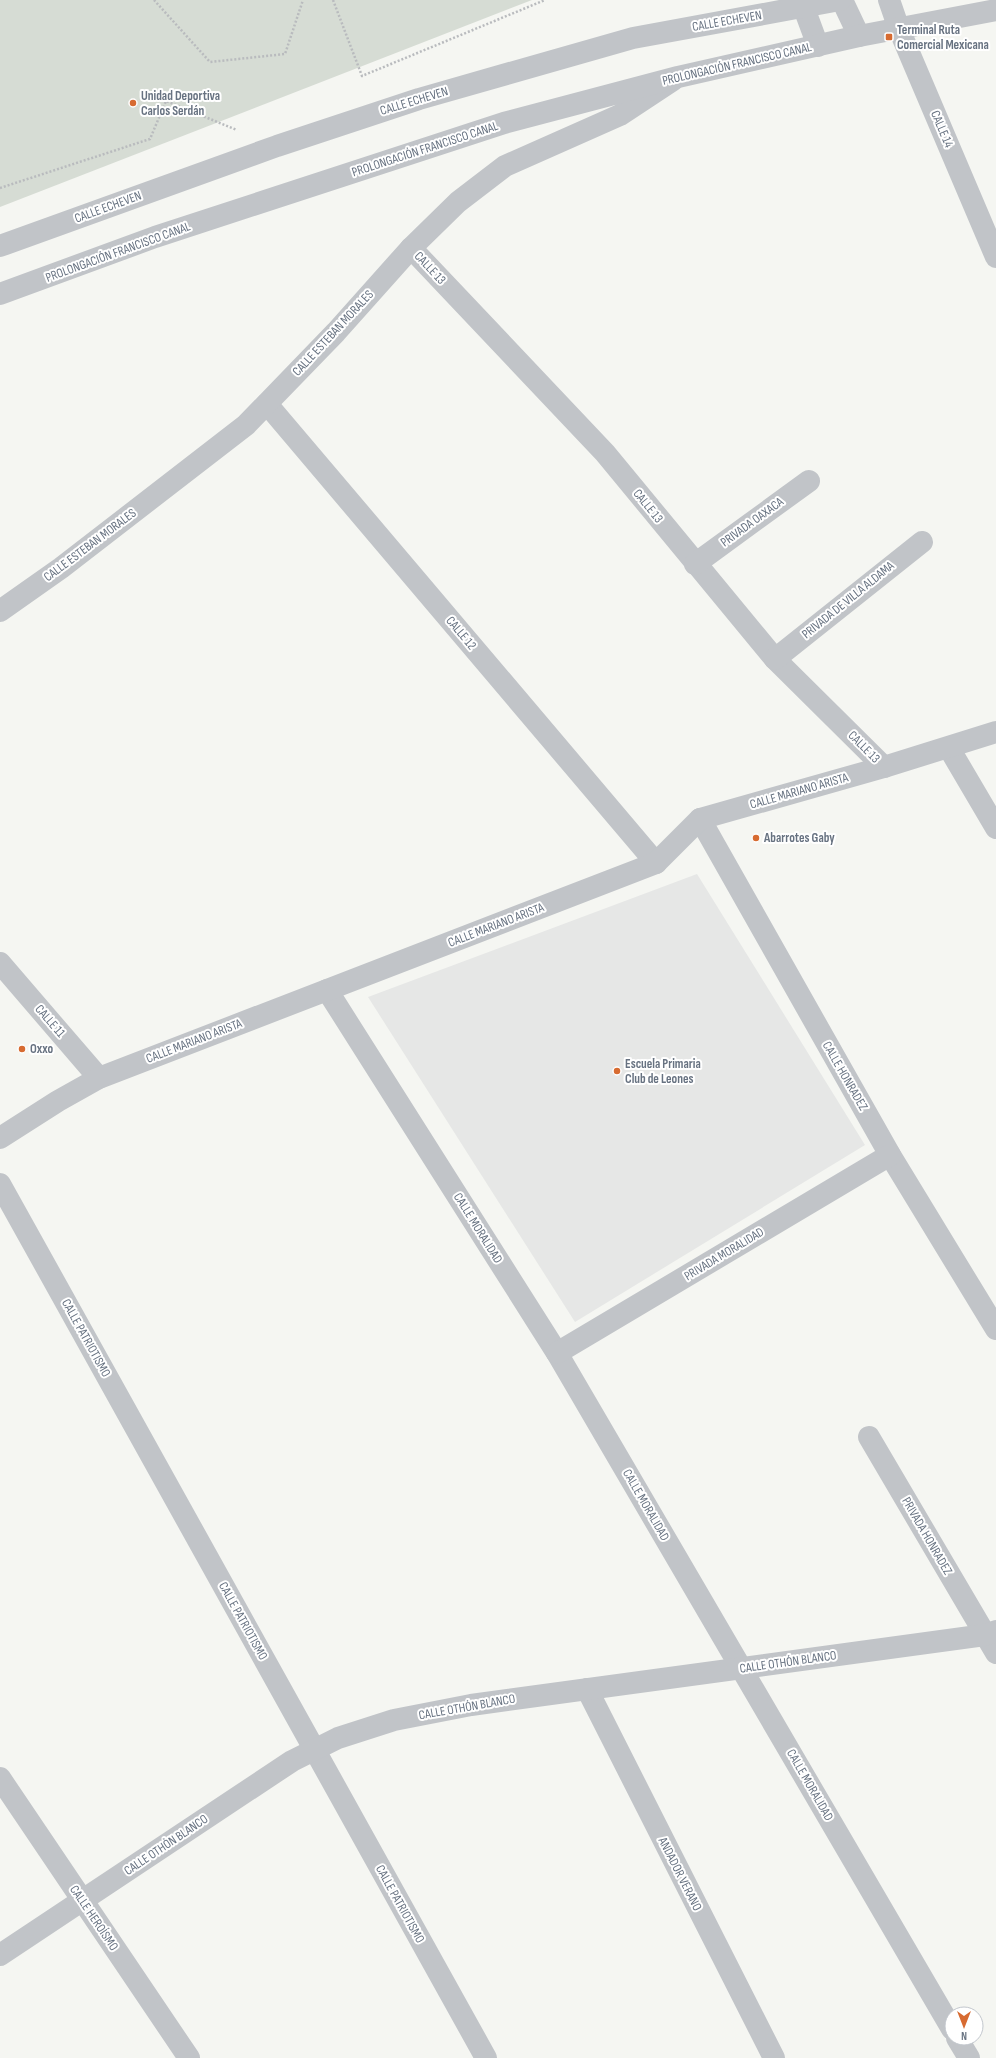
<svg xmlns="http://www.w3.org/2000/svg" width="996" height="2058" font-family="'Sofia Sans Condensed',sans-serif">
<style>
.built{fill:#e6e7e6}
.pitch{fill:#d6dcd4}
.lines{fill:none;stroke-linecap:round;stroke-linejoin:round}
.path{stroke:#b9bbbe;stroke-width:2.5;stroke-dasharray:2 2;stroke-linecap:butt}
.minor{stroke:#c1c4c8;stroke-width:22}
.tertiary{stroke:#c1c4c8;stroke-width:22}
.poi-dot{fill:#d76b31;stroke:#fff;stroke-width:1.5}
.labels{text-anchor:middle;dominant-baseline:central;stroke-width:4;stroke-linejoin:round;paint-order:stroke}
.street-label{font-size:13px;fill:#677281;stroke:#fff}
.poi-label{font-size:13px;font-weight:bold;fill:#677281;stroke:#fff;text-anchor:start}
</style>
<rect width="100%" height="100%" fill="#f5f6f2"/>
<!-- built -->
<path class="built" d="M697 874 865 1145 575 1322 368 997Z"/>
<!-- pitch -->
<path class="pitch" d="M0 0H532L0 207Z"/>
<g class="lines">
<!-- path -->
<g class="path">
<path d="M154 0 210 62 285 54 303 0"/>
<path d="M333 0 362 76 545 0"/>
<path d="M0 188 150 139 166 101 237 130"/>
</g>
<!-- minor -->
<g class="minor">
<path d="M801 0 818 46"/>
<path d="M842 0 859 36"/>
<path d="M889 0 899 29 996 257"/>
<path d="M411 248 605 453 775 659 884 767"/>
<path d="M267 404 656 863"/>
<path d="M695 564 809 481"/>
<path d="M0 611 61 568 246 425 336 332 411 248 458 202 505 166 620 115 673 80"/>
<path d="M775 659 922 542"/>
<path d="M949 748 996 828"/>
<path d="M700 819 890 1155 996 1329"/>
<path d="M0 963 99 1078"/>
<path d="M327 990 557 1353 952 2029"/>
<path d="M0 1184 486 2058"/>
<path d="M557 1353 890 1155"/>
<path d="M869 1437 996 1653"/>
<path d="M587 1689 774 2058"/>
<path d="M0 1778 189 2058"/>
<path d="M0 1955 292 1761 338 1738 394 1720 471 1705 985 1635 996 1631"/>
<path d="M957 2038 969 2058"/>
</g>
<!-- tertiary -->
<g class="tertiary">
<path d="M0 246 277 146 419 99 633 38 840 0"/>
<path d="M0 294 155 237 504 123 678 77 859 36 996 10"/>
<path d="M0 1138 58 1101 99 1078 656 863 700 819 884 767 996 732"/>
</g>
</g>
<!-- markers -->
<g class="poi-dot">
<rect x="885" y="33" width="8" height="8" rx="2"/>
<circle cx="133" cy="103" r="4"/>
<circle cx="756" cy="838" r="4"/>
<circle cx="22" cy="1049" r="4"/>
<circle cx="617" cy="1071" r="4"/>
</g>
<g class="labels">
<!-- street labels -->
<g class="street-label">
<text transform="translate(727 21) rotate(-10)">CALLE ECHEVEN</text>
<text transform="translate(737 64) rotate(-13)">PROLONGACIÓN FRANCISCO CANAL</text>
<text transform="translate(414 101) rotate(-17)">CALLE ECHEVEN</text>
<text transform="translate(942 129) rotate(67)">CALLE 14</text>
<text transform="translate(425 149) rotate(-18)">PROLONGACIÓN FRANCISCO CANAL</text>
<text transform="translate(108 207) rotate(-20)">CALLE ECHEVEN</text>
<text transform="translate(118 252) rotate(-20)">PROLONGACIÓN FRANCISCO CANAL</text>
<text transform="translate(430 268) rotate(47)">CALLE 13</text>
<text transform="translate(333 333) rotate(-47)">CALLE ESTEBAN MORALES</text>
<text transform="translate(648 506) rotate(51)">CALLE 13</text>
<text transform="translate(752 522) rotate(-36)">PRIVADA OAXACA</text>
<text transform="translate(90 545) rotate(-37)">CALLE ESTEBAN MORALES</text>
<text transform="translate(848 600) rotate(-39)">PRIVADA DE VILLA ALDAMA</text>
<text transform="translate(461 633) rotate(50)">CALLE 12</text>
<text transform="translate(864 747) rotate(45)">CALLE 13</text>
<text transform="translate(799 791) rotate(-16)">CALLE MARIANO ARISTA</text>
<text transform="translate(496 925) rotate(-21)">CALLE MARIANO ARISTA</text>
<text transform="translate(50 1021) rotate(49)">CALLE 11</text>
<text transform="translate(194 1041) rotate(-21)">CALLE MARIANO ARISTA</text>
<text transform="translate(845 1076) rotate(60)">CALLE HONRADEZ</text>
<text transform="translate(478 1228) rotate(58)">CALLE MORALIDAD</text>
<text transform="translate(724 1254) rotate(-31)">PRIVADA MORALIDAD</text>
<text transform="translate(86 1338) rotate(61)">CALLE PATRIOTISMO</text>
<text transform="translate(646 1505) rotate(60)">CALLE MORALIDAD</text>
<text transform="translate(927 1536) rotate(60)">PRIVADA HONRADEZ</text>
<text transform="translate(243 1621) rotate(61)">CALLE PATRIOTISMO</text>
<text transform="translate(788 1662) rotate(-8)">CALLE OTHÓN BLANCO</text>
<text transform="translate(467 1707) rotate(-10)">CALLE OTHÓN BLANCO</text>
<text transform="translate(810 1785) rotate(60)">CALLE MORALIDAD</text>
<text transform="translate(166 1845) rotate(-34)">CALLE OTHÓN BLANCO</text>
<text transform="translate(680 1874) rotate(63)">ANDADOR VERANO</text>
<text transform="translate(400 1904) rotate(61)">CALLE PATRIOTISMO</text>
<text transform="translate(94 1918) rotate(56)">CALLE HEROÍSMO</text>
</g>
<!-- poi labels -->
<g class="poi-label">
<text x="897" y="30">Terminal Ruta<tspan x="897" dy="15">Comercial Mexicana</tspan></text>
<text x="141" y="96">Unidad Deportiva<tspan x="141" dy="15">Carlos Serdán</tspan></text>
<text x="764" y="838">Abarrotes Gaby</text>
<text x="30" y="1049">Oxxo</text>
<text x="625" y="1064">Escuela Primaria<tspan x="625" dy="15">Club de Leones</tspan></text>
</g>
</g>
<!-- north arrow -->
<g transform="translate(964 2026) rotate(180)"><circle r="19" fill="#ffffff" stroke="#c2c7cd"/>
<path d="M0-3L7 15L0 10L-7 15Z" fill="#d76b31"/>
<text y="-6" font-size="11" font-weight="bold" text-anchor="middle" fill="#677281">N</text>
</g>
</svg>
